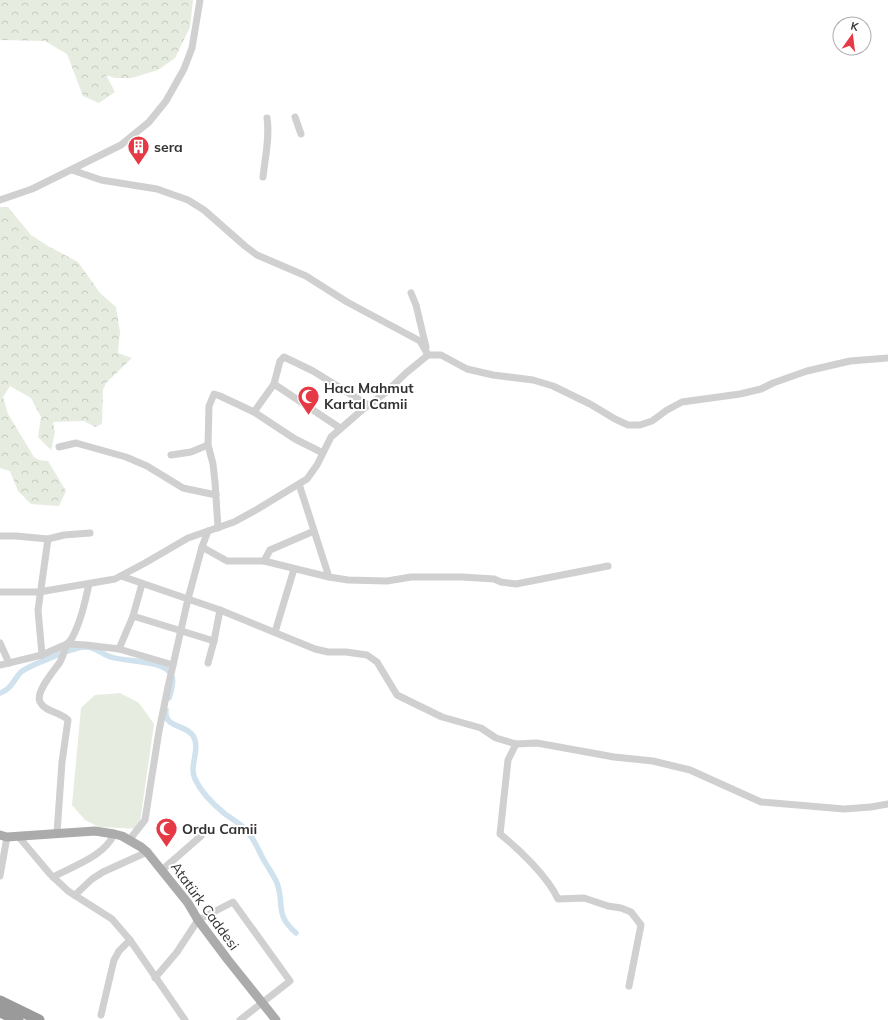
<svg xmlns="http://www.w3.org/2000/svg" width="888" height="1020" font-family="Mulish,sans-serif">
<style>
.forest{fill:url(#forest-crowns)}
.pitch{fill:#e6ecdf}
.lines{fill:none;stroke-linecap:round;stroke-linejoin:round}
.canal{stroke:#cfe2ee;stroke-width:5.5}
.minor{stroke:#d0d0d0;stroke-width:7}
.major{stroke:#ababab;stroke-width:9}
.highway{stroke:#9a9a9a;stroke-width:11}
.labels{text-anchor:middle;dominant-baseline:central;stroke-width:4;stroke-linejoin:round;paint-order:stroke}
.poi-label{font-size:14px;font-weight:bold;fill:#333;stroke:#fff;text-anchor:start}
.street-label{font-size:14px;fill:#333;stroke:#fff}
</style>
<defs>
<pattern id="forest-crowns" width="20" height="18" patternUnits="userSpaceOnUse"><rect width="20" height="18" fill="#e6ecdf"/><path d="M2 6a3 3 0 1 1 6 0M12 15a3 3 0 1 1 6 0" fill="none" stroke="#c6cbc0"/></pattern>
</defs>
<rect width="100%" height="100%" fill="#fff"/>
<!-- forest -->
<g class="forest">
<path d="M0 0H193L190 27 175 58 158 70 132 78H115L106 75 115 92 99 103 83 96 67 54 45 41 0 40Z"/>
<path d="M0 207H8L31 235 48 246 78 262 100 293 116 307 120 332 118 353 132 358 106 383 103 390 102 424 95 427 84 421 53 422 55 432 51 450 38 437 41 417 31 398 10 386 3 397 8 414 34 457 39 460 48 461 66 491 59 506 31 504 18 491 10 471 0 468Z"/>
</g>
<!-- pitch -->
<path class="pitch" d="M120 693 139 703 154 724 139 829 99 827 85 820 72 805 81 708 95 695Z"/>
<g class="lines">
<!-- canal -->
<g class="canal">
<path d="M0 693C11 690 14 679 21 672 30 665 49 659 60 654 68 651 77 647 86 647 96 647 103 655 111 657 126 662 163 660 171 674 175 681 171 691 169 698"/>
<path d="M166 710C163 730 190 723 195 740 199 753 189 766 195 779 201 792 214 805 225 814 235 821 245 826 252 838 257 845 260 854 265 862 269 869 274 876 277 883 285 905 274 914 296 933"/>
</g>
<!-- minor -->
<g class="minor">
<path d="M295 117 301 134"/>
<path d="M72 170 101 180 157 189 188 200 204 210 245 246 257 255 306 276 347 302 420 341 428 355"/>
<path d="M263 177C265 158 270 137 267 118"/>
<path d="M0 200 32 189 121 145 149 122 166 101 184 69 192 48 200 0"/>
<path d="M411 293 416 305 426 347"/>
<path d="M274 384 340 428"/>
<path d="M254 412 274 384 280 361 284 357 313 371 368 405"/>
<path d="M59 447 76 443 126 457 147 466 183 488 216 495"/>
<path d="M171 455 191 452 208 445"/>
<path d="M299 484 329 577"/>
<path d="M218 528 215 482 213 464 208 445 209 406 214 394 220 396 254 412 295 439 323 453"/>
<path d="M0 536H16L48 539 38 610 42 655"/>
<path d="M48 539 64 535 90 533"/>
<path d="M202 547 227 561H264L329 577 348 580 387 581 411 577H462L494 579 501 582 516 584 608 566"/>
<path d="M264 561 270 550 314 531"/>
<path d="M121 576 220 610 315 649 328 652H346L367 655 377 662 397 695 442 717 481 728 496 738 516 744 537 743 614 757 653 761 690 770 761 802 844 809 871 807 888 804"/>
<path d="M0 592H39L115 579 145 563 188 538 234 522 256 510 307 479 317 465 331 437 362 410 385 393 406 373 428 355H441L467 369 493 375 533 380 553 386 590 404 615 419 628 425H640L652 421 667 410 682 402 740 394 761 389 773 383 807 371 850 361 888 358"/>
<path d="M133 616 214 641"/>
<path d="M275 632 294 569"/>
<path d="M0 643 9 663"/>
<path d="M119 649 173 665"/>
<path d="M208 663 214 641 220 610"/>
<path d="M0 665 42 655 67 644 86 645 119 649 133 616 142 584"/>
<path d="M516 744 508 760 500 834C519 849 548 877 558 899L584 898 608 906 621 908 631 912 641 925 629 986"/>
<path d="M57 833 62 762 68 720C61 712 45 712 40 702 35 692 54 671 60 662 63 657 64 650 67 645 68 642 71 640 72 638 81 621 85 602 89 584"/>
<path d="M18 836 50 874 68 891 112 919 130 940 185 1020"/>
<path d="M130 839 145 820 159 731 168 687 188 599 202 547 208 531"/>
<path d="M162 870 201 836"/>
<path d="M0 876 7 837"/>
<path d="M53 877C73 866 105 856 114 834"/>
<path d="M75 895 92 879 103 872 147 852"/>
<path d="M155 978 177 952 198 920 233 902 290 981 240 1020"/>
<path d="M101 1015 114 960 119 951 130 940"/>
</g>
<!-- major -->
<path class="major" d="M0 835 7 837 95 831 114 834 122 836 141 847 147 852 188 903 198 920 228 960 276 1020"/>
<!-- highway -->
<g class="highway">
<path d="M0 1001 39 1020"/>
<path d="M0 1012 18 1020"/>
</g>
</g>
<!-- icons -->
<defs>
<symbol id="building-pin" viewBox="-11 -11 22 30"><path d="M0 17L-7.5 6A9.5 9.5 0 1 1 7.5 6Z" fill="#e63946" stroke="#fff"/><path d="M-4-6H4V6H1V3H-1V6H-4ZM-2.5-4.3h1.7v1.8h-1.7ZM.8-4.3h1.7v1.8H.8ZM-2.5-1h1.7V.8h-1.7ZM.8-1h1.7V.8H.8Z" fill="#fff"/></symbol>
<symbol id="mosque-pin" viewBox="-11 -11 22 30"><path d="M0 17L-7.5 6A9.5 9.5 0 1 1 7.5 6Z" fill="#e63946" stroke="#fff"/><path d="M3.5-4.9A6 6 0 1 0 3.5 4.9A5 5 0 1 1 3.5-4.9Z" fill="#fff"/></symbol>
</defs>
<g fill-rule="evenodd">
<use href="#building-pin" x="126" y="134" width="25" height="34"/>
<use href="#mosque-pin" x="296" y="384" width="25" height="34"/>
<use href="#mosque-pin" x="154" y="816" width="25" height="34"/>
</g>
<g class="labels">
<!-- poi labels -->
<g class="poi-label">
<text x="154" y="147">sera</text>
<text x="324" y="388">Hacı Mahmut<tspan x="324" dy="16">Kartal Camii</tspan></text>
<text x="182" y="829">Ordu Camii</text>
</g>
<!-- street labels -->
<g class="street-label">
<text transform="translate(205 906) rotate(54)">Atatürk Caddesi</text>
</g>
</g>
<!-- north arrow -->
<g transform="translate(852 36) rotate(14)"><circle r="19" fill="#ffffff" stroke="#adadad"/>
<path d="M0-3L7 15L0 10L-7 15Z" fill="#e63946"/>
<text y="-6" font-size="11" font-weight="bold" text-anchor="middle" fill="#333333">K</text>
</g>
</svg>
